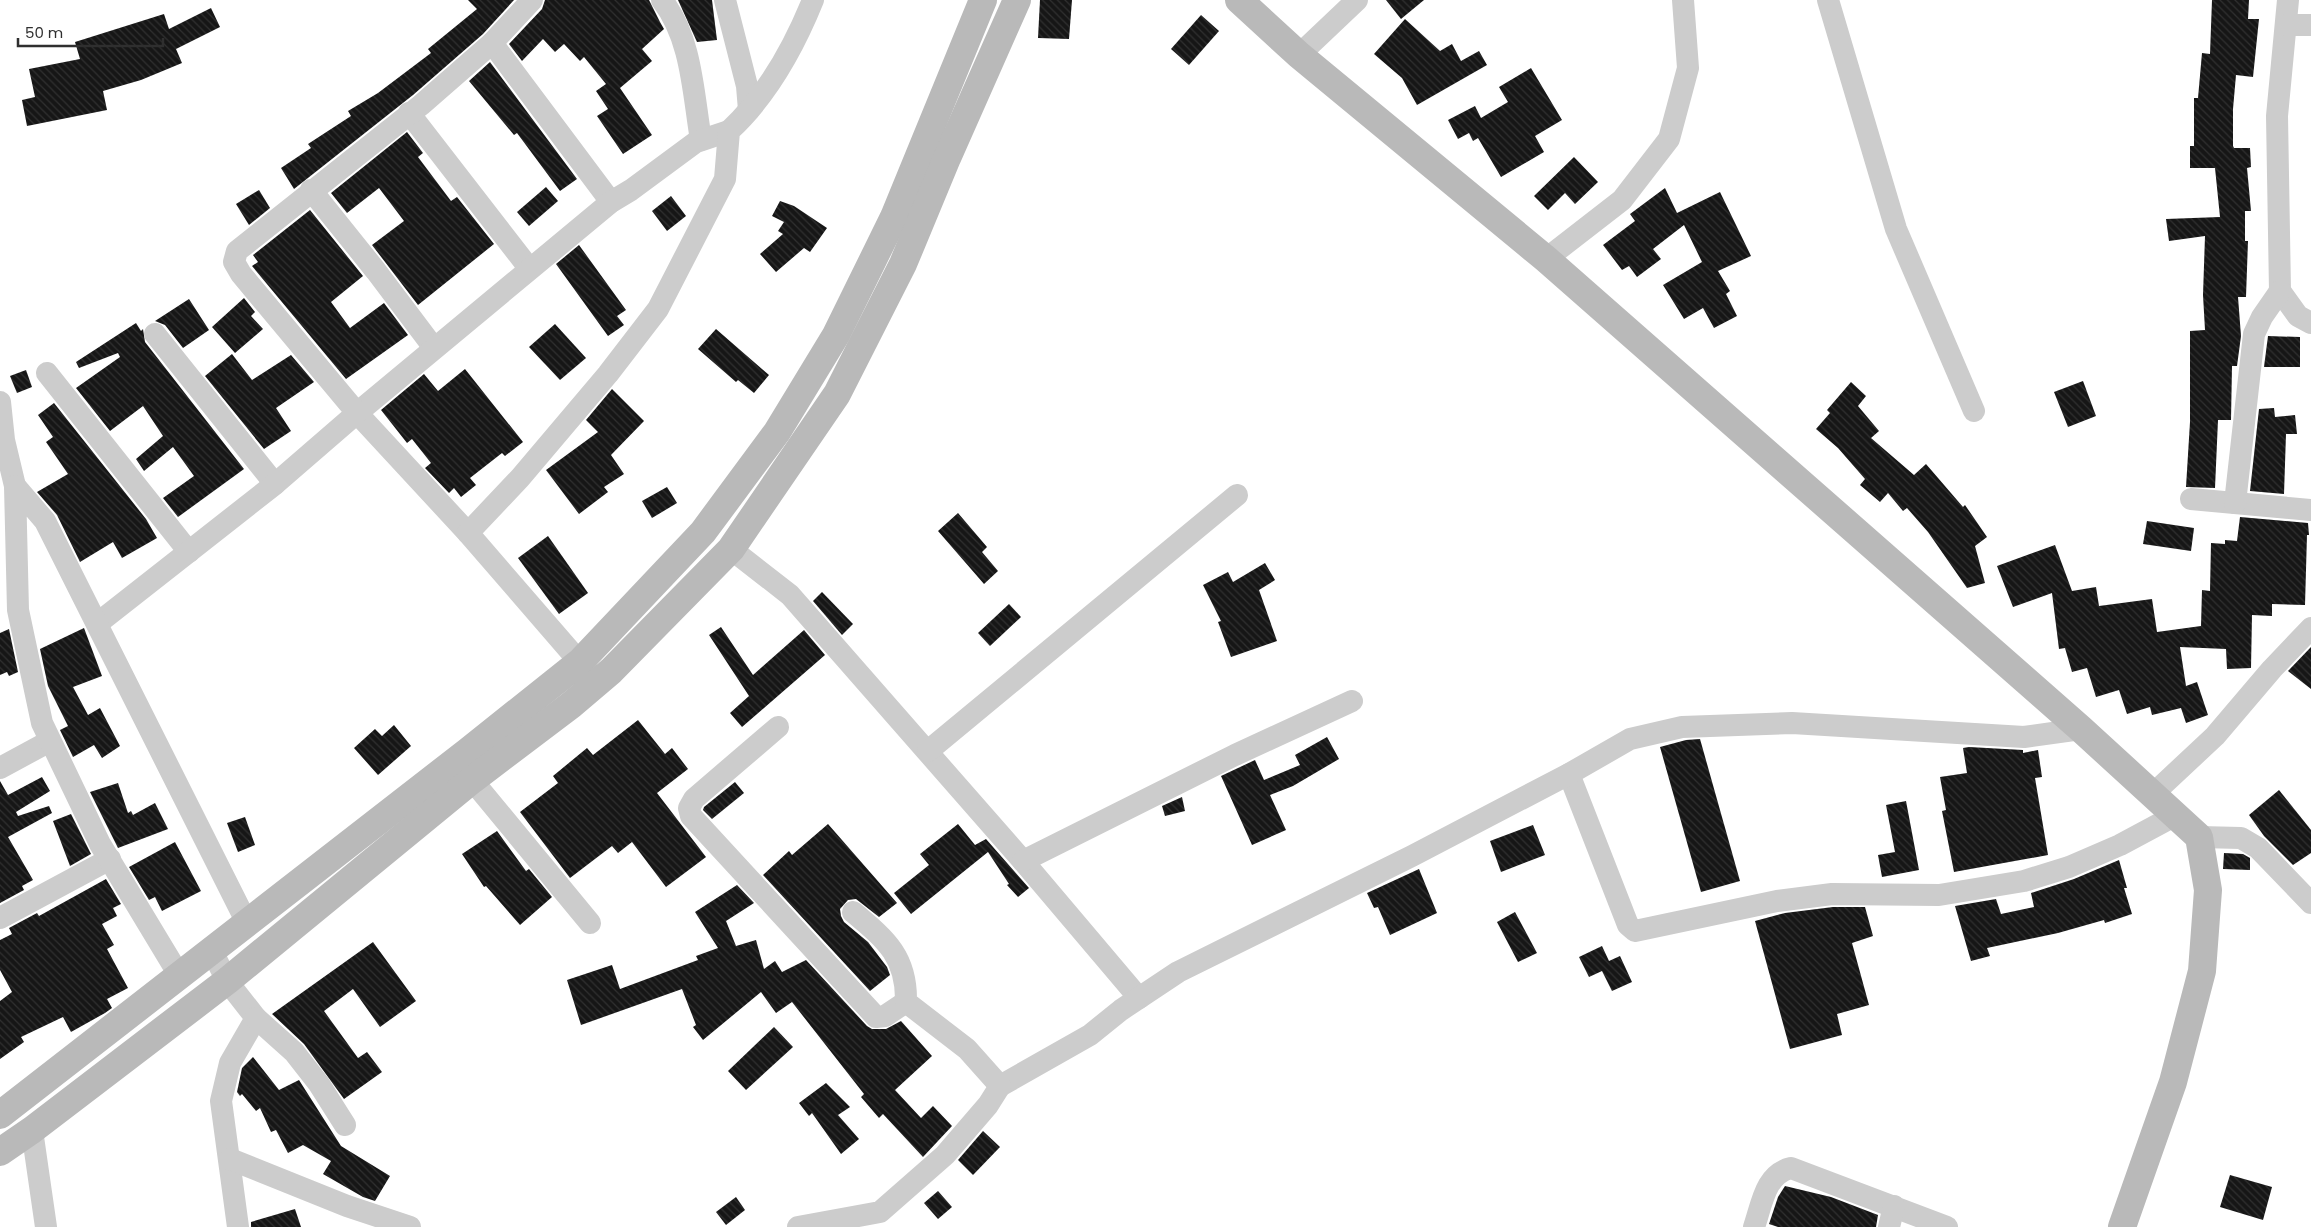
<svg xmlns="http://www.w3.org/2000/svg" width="2311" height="1227" font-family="Poppins,sans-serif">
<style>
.building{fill:url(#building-back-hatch)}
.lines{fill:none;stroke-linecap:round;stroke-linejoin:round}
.street{stroke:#ccc;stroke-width:22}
.secondary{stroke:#b9b9b9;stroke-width:28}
</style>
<defs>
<pattern id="building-back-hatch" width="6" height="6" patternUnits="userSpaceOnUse" patternTransform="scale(1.25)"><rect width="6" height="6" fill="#161616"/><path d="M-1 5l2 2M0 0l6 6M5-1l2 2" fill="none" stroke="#303030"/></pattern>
</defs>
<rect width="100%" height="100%" fill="#fff"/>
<!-- building -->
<g class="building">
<path d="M468 0H514L483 34 413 95 294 189 281 168 311 148 308 144 351 116 348 111 378 93 431 53 428 49 477 9Z"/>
<path d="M545 0H649L660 22 664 29 642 49 652 61 620 88 652 135 623 154 597 116 608 109 596 91 606 84 584 57 580 61 564 44 555 52 543 39 522 61 509 44 542 9Z"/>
<path d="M678 0H712L717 40 697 42Z"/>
<path d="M1040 0H1072L1069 39 1038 38Z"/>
<path d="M1386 0H1424L1401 19Z"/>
<path d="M2212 0H2249L2248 19H2259L2253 77 2236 75 2233 109V146L2234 148H2250L2251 167 2247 168 2251 211H2245V241H2248L2246 297H2238L2241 336 2237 366H2232L2231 420H2218L2215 488 2186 487 2190 422V331L2205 330 2203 295 2205 236 2169 241 2166 219 2220 217 2215 168H2190V146H2194V98H2198L2202 53 2210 54Z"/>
<path d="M211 8 220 27 176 49 182 63 141 80 103 91 107 110 27 126 22 100 35 97 29 69 80 59 75 42 164 14 169 29Z"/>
<path d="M1201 15 1219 31 1189 65 1171 49Z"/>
<path d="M1405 19 1440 51 1452 44 1461 61 1479 51 1487 65 1417 105 1402 78 1374 54Z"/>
<path d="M490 62 577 179 560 191 517 133 514 135 469 81Z"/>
<path d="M1531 68 1562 120 1535 136 1544 152 1501 177 1478 138 1473 141 1469 133 1458 139 1448 120 1475 106 1481 118 1508 102 1499 87Z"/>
<path d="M407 132 423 153 418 157 451 201 457 197 494 244 418 305 372 245 404 221 379 188 347 213 331 193Z"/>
<path d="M1574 157 1598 182 1575 204 1565 193 1548 210 1534 196Z"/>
<path d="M546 187 558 201 529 226 517 212Z"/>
<path d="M1665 188 1677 213 1720 192 1751 256 1718 271 1730 291 1726 294 1737 316 1714 328 1703 308 1684 319 1663 285 1702 262 1684 225 1653 249 1661 259 1637 277 1629 266 1622 270 1603 245 1635 221 1630 214Z"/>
<path d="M259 190 270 208 249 225 236 204Z"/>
<path d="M671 196 686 216 667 231 652 211Z"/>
<path d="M780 201 794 206 827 228 810 252 804 248 776 272 760 254 783 234 778 231 784 222 772 216Z"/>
<path d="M310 210 363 276 331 302 350 328 384 303 408 335 346 379 252 266 258 262 253 255Z"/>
<path d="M579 245 626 310 617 316 624 325 608 336 556 264Z"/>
<path d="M244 298 255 312 251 316 263 329 235 353 212 327Z"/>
<path d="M189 299 209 330 183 348 165 325 155 321Z"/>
<path d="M136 323 141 331 143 329 145 342 244 469 178 517 163 498 194 476 173 447 144 471 136 459 163 436 143 406 110 431 76 388 120 357 118 353 79 368 76 362Z"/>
<path d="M555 324 586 358 560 380 529 347Z"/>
<path d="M716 329 769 375 754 393 738 380 736 382 698 349Z"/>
<path d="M2268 336 2300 337V367H2264Z"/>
<path d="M232 354 252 380 291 355 314 382 276 408 291 431 264 449 205 376Z"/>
<path d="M465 369 523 442 505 456 502 453 470 478 476 485 461 497 454 488 449 493 425 468 431 463 412 439 407 443 381 410 424 374 438 391Z"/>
<path d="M26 370 32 387 17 393 10 376Z"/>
<path d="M2083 381 2096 416 2068 427 2054 392Z"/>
<path d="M1851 382 1866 396 1858 406 1879 431 1871 438 1914 475 1926 464 1963 507 1965 505 1987 537 1975 546 1985 583 1967 588 1928 532 1907 508 1903 511 1888 493 1880 502 1860 485 1865 479 1838 448 1816 429 1830 413 1827 410Z"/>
<path d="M612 389 644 421 611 455 624 474 604 487 608 492 579 514 546 470 598 432 586 420Z"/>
<path d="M54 403 146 519 157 538 122 558 113 542 80 562 57 515 37 492 68 474 46 442 53 437 38 415Z"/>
<path d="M2274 408 2275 417 2295 415 2297 434H2286L2284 494 2250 491 2259 409Z"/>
<path d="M667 487 677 503 652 518 642 501Z"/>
<path d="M958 513 987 547 982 552 998 571 984 584 938 531Z"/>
<path d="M2240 517 2308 523 2309 535H2307L2305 605 2272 604V616L2252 615 2251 668 2227 669 2226 649 2180 647 2186 686 2197 682 2208 715 2186 723 2181 708 2152 715 2150 707 2127 714 2119 690 2096 697 2087 668 2072 672 2065 648 2059 649 2052 593 2013 607 1997 566 2055 545 2072 591 2096 587 2099 606 2152 599 2157 632 2201 626 2202 590 2210 591 2211 543 2225 544V540L2237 541Z"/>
<path d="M2147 521 2194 528 2191 551 2143 544Z"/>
<path d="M548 536 588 593 559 614 518 558Z"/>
<path d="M1265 563 1275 580 1259 590 1277 641 1231 657 1218 622 1221 621 1203 585 1228 572 1233 582Z"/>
<path d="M822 592 853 624 842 635 813 601Z"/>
<path d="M1009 604 1021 617 990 646 978 633Z"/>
<path d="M721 627 753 675 804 630 825 655 742 727 730 713 749 696 709 635Z"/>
<path d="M84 628 102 676 73 687 88 715 100 708 120 746 102 758 94 745 73 757 60 730 68 726 48 686 40 649Z"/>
<path d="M9 629 18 672 9 676 7 672 0 675V633Z"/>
<path d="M2311 647V689L2288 671Z"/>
<path d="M638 720 665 754 672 748 688 769 657 793 706 857 666 887 632 842 618 853 612 846 570 878 520 812 558 783 553 776 587 748 593 755Z"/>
<path d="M394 725 411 746 378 775 354 748 375 729 382 736Z"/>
<path d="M1327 737 1339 759 1293 786 1270 795 1286 830 1252 845 1221 776 1255 760 1264 780 1300 765 1295 755Z"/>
<path d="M1700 739 1740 881 1701 892 1660 747 1686 740Z"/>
<path d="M1969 747 2023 750V753L2038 750 2042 777 2035 778 2048 855 1954 872 1942 811 1946 810 1940 777 1967 773 1963 748Z"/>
<path d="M42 777 50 791 16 812 18 816 49 806 52 813 8 837 33 880 22 886 24 890 0 903V781L8 795Z"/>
<path d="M735 782 744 793 712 819 703 810 704 807Z"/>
<path d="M118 783 128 813 131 811 133 815 155 803 168 829 118 848 90 792Z"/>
<path d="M2279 790 2311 830V853L2293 865 2264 836 2249 815Z"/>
<path d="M1182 797 1185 811 1165 816 1162 806Z"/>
<path d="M1906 801 1919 870 1882 877 1878 855 1895 852 1886 805Z"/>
<path d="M71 814 91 854 70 866 53 821Z"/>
<path d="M245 817 255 845 238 852 227 823Z"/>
<path d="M828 824 897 903 879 917 856 899 848 900 840 909 841 916 844 922 868 942 887 967 890 975 870 991 763 875 789 851 792 855Z"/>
<path d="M958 824 975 845 986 839 1029 888 1018 897 1007 885 1009 884 988 852 911 914 894 893 929 865 920 854Z"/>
<path d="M1533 825 1545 855 1501 872 1490 841Z"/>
<path d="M497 831 526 871 529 869 552 897 520 925 486 886 484 887 462 854Z"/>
<path d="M175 842 201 891 162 911 155 897 149 900 129 867Z"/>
<path d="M2224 853 2243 854 2250 858V870L2223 869Z"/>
<path d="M2119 860 2127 888H2124L2132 914 2105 923 2104 920 2058 933 1987 948 1990 956 1971 961 1955 906 1996 899 2001 914 2034 907 2031 893 2074 879Z"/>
<path d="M1419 869 1437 913 1390 935 1378 907 1374 908 1367 893Z"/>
<path d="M106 879 121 904 113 908 117 916 102 924 114 945 107 949 128 988 107 999 112 1008 105 1013 71 1032 63 1017 21 1037 24 1042 0 1059V1001L12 992 0 970V940L12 934 9 928 37 913 39 916Z"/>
<path d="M737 885 754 903 726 921 736 946 756 940 764 969 775 961 782 972 806 960 867 1026 872 1029H886L901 1021 932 1056 895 1090 921 1118 933 1106 952 1126 923 1157 883 1114 879 1118 861 1097 864 1094 792 1002 776 1013 761 992 703 1040 693 1027 696 1025 682 989 581 1025 567 980 612 965 620 989 698 960 696 956 718 948 695 912Z"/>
<path d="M1833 907H1865L1873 936 1852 943 1869 1005 1837 1014 1842 1035 1790 1049 1755 921 1785 913Z"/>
<path d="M1515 912 1537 953 1518 962 1497 922Z"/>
<path d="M373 942 416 1001 380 1027 353 989 324 1011 358 1058 367 1052 382 1072 344 1099 304 1044 272 1014Z"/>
<path d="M1602 946 1609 961 1620 956 1632 982 1612 991 1602 971 1589 977 1579 957Z"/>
<path d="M774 1027 793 1047 746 1090 728 1071Z"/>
<path d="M253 1057 279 1090 299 1080 341 1146 390 1176 375 1201 363 1197 323 1174 331 1161 303 1145 288 1153 276 1130 271 1132 260 1108 256 1111 242 1094 240 1096 237 1092 242 1068Z"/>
<path d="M826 1083 850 1107 838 1115 859 1139 841 1154 812 1113 809 1116 799 1103Z"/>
<path d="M983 1131 1000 1147 973 1175 958 1160Z"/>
<path d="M2230 1175 2272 1187 2263 1220 2220 1207Z"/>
<path d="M1785 1186 1831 1197 1878 1215 1876 1227H1778L1769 1224 1778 1197Z"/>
<path d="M938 1191 952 1207 938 1219 924 1203Z"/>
<path d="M736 1197 745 1210 726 1225 716 1212Z"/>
<path d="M295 1209 301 1227H251V1222Z"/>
</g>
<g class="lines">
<!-- street -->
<g class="street">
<path d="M662 0C692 39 693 93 701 140"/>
<path d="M725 0 747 86 749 110"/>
<path d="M1828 0 1896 229 1974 411"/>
<path d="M2288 0 2277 116 2280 291 2298 316 2311 323"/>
<path d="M2286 25H2311"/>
<path d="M492 43 611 202"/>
<path d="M1299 55 1357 0"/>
<path d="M409 113 529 268"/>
<path d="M311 190 376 271 434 348"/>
<path d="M1546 259 1622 200 1669 139 1688 68 1683 0"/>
<path d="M155 334 275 484"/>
<path d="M47 373 189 552"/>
<path d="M0 402 4 440 15 486"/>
<path d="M2191 499 2311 510"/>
<path d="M2235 503 2254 334 2262 317 2280 291"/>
<path d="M468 533 357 413 611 202 631 190 696 142 729 131"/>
<path d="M731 549 790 595 1023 861 1139 998"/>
<path d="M98 623 275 484 357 413 241 274 234 262 237 251 421 105 492 43 532 0"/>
<path d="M590 674 468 533 520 478 608 374 658 309 725 179 729 131C767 96 794 47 813 0"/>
<path d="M778 727 694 799 689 808 691 816 876 1017 885 1016 906 1002"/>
<path d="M928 751 1237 495"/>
<path d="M0 768 50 741"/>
<path d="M1569 774 1628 925 1635 931 1777 901 1832 894 1939 895 2024 881 2069 867 2120 845 2176 815"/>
<path d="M472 780 590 923"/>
<path d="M2153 794 2215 736 2272 669 2311 628"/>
<path d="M2199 837 2241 838 2258 848 2311 903"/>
<path d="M1023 861 1235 755 1352 701"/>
<path d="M0 918 110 859"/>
<path d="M212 951 227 981 256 1018 230 1063 221 1101 238 1227"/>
<path d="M179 975 100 844 42 723 18 610 15 486 45 521 247 923"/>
<path d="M256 1018 294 1052 319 1084 345 1125"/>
<path d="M1000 1086 1090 1035 1121 1010 1178 972 1412 856 1569 774 1630 739 1682 727 1792 723 2024 737 2081 729"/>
<path d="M32 1130 46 1227"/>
<path d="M230 1159 347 1206 410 1227"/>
<path d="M798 1227 880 1212 945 1155 988 1105 1000 1086 967 1049 906 1002C907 956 885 939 853 912"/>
<path d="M1754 1227C1762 1204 1765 1174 1791 1168L1947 1227"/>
<path d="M1889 1227 1894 1206"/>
</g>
<!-- secondary -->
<g class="secondary">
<path d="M1239 0 1299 55 1546 259 2081 729 2199 837 2208 890 2202 971 2173 1082 2122 1227"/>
<path d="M0 1115 467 752 580 662 703 532 777 432 836 335 894 217 983 0"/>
<path d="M0 1152 32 1130 227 981 472 780 571 705 611 671 731 549 837 394 903 264 947 158 1017 0"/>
</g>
</g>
<!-- scale -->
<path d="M18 38v8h145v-8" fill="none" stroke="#2f2f2f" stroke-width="2.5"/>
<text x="25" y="38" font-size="15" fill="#2f2f2f" stroke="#ffffff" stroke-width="4" paint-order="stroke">50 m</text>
</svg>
